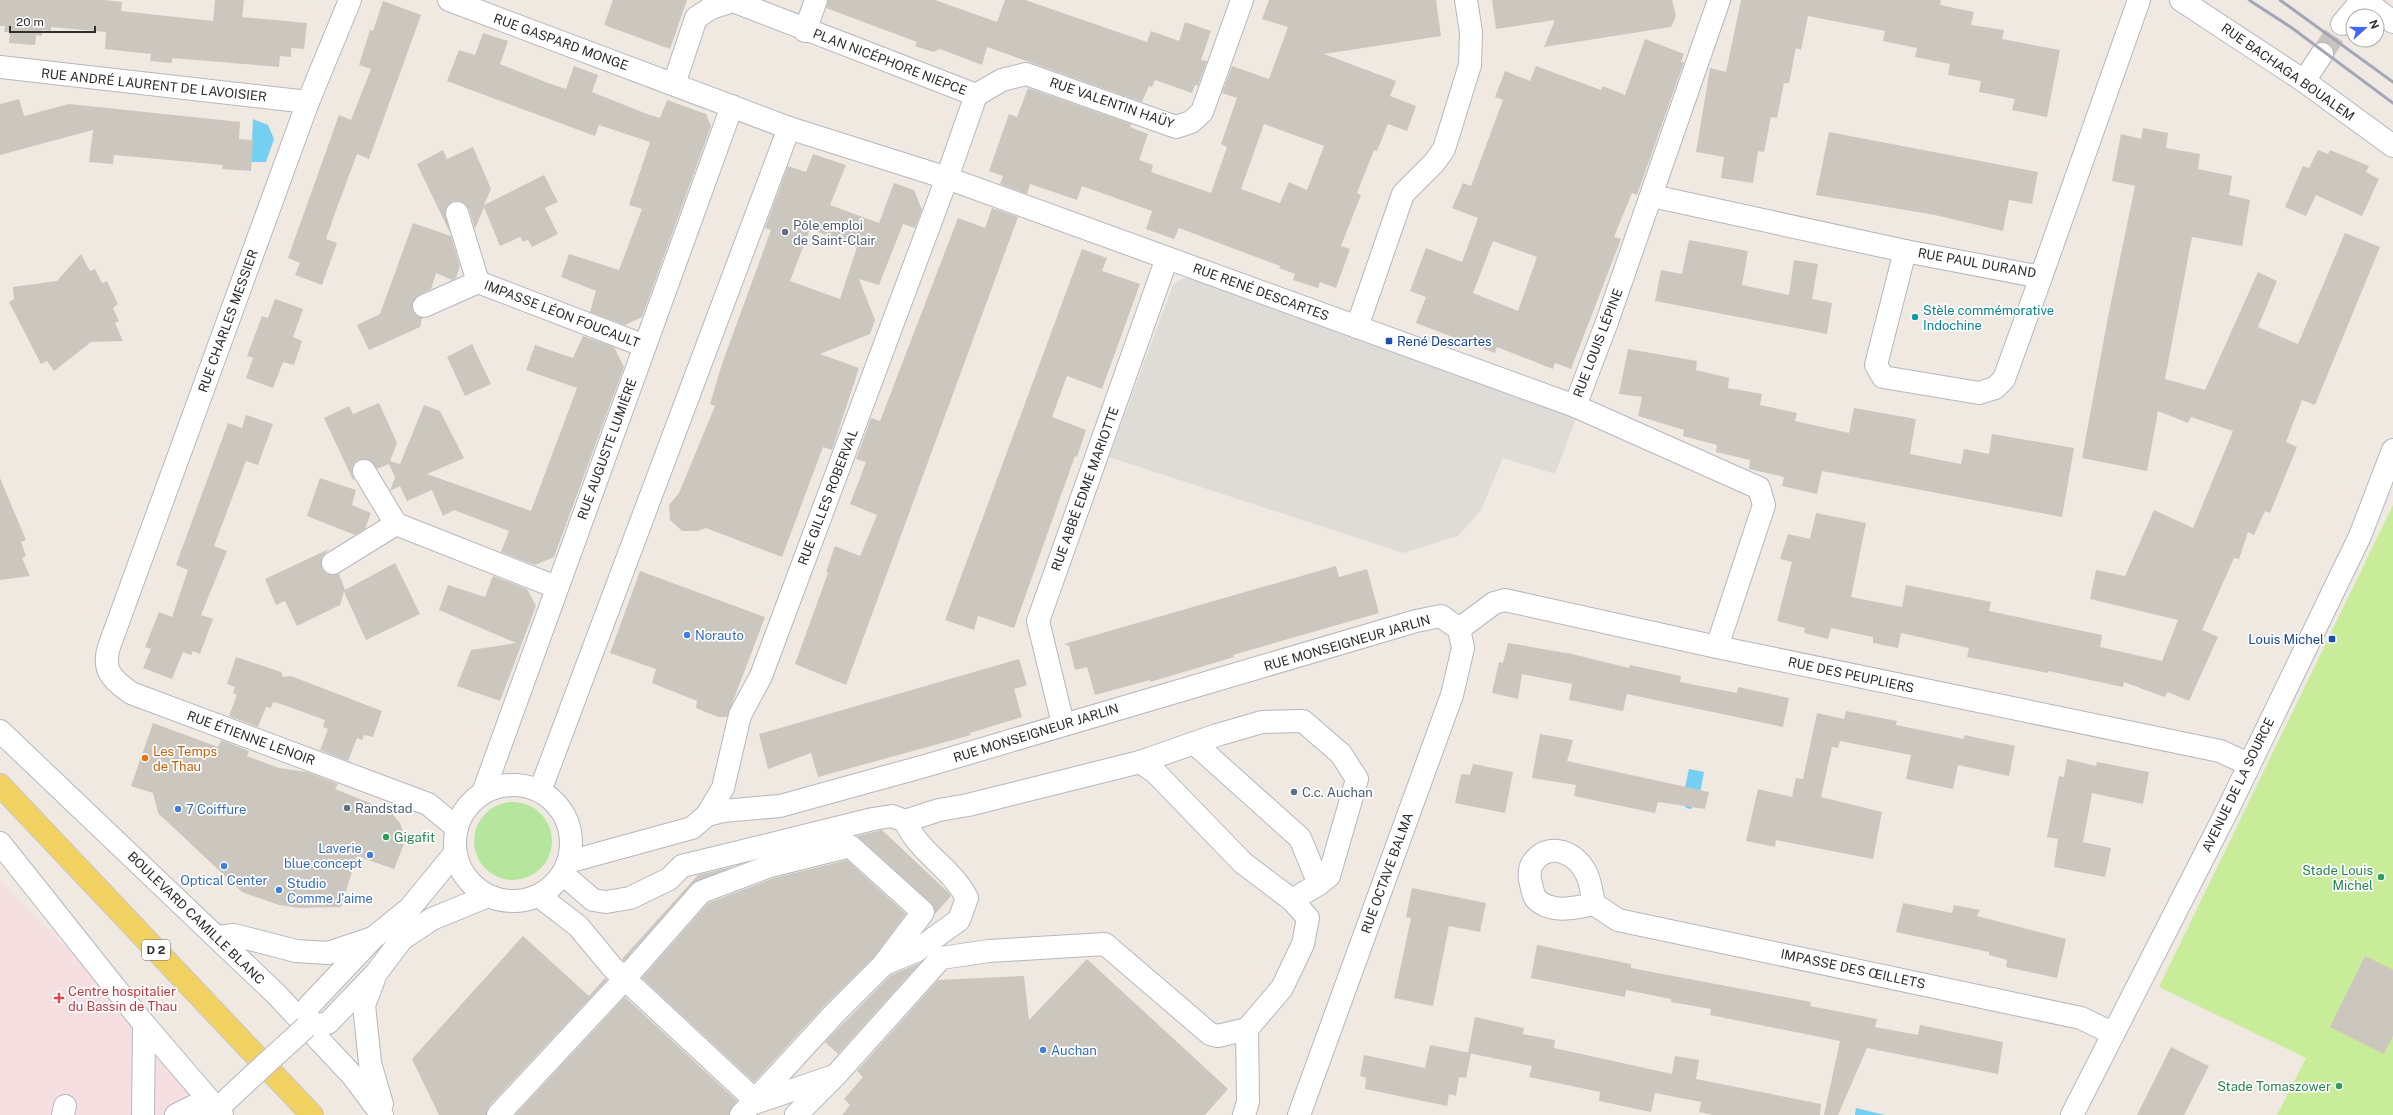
<svg xmlns="http://www.w3.org/2000/svg" width="2393" height="1115" font-family="'Public Sans',sans-serif">
<style>
.medical{fill:#f5dfe0}
.green{fill:#b6e59e}
.pitch{fill:#c9ec9a}
.plaza{fill:#dfdcd8}
.water{fill:#75cff0}
.building{fill:#cbc7bf;fill-rule:evenodd}
.lines{fill:none;stroke-linecap:round;stroke-linejoin:round}
.minor-tunnel{stroke:#c8c4bd;stroke-width:22;stroke-dasharray:22 11;stroke-linecap:butt}
.minor-casing{stroke:#b4b7c1;stroke-width:24}
.major-casing{stroke:#c9c9c9;stroke-width:24}
.minor{stroke:#fff;stroke-width:22}
.major{stroke:#f2d163;stroke-width:22}
.rail{stroke:#a3a6b8;stroke-width:3}
.minor-bridge-casing{stroke:#b4b7c1;stroke-width:24;stroke-linecap:butt}
.minor-bridge{stroke:#fff;stroke-width:22}
.service-dot{fill:#5c6f8a;stroke:#fff;stroke-width:1.5}
.culture-dot{fill:#0f9aa8;stroke:#fff;stroke-width:1.5}
.transit-dot{fill:#1a4fb4;stroke:#fff;stroke-width:1.5}
.shop-dot{fill:#3f7fe0;stroke:#fff;stroke-width:1.5}
.food-dot{fill:#e8710a;stroke:#fff;stroke-width:1.5}
.leisure-dot{fill:#2e9e5b;stroke:#fff;stroke-width:1.5}
.health-dot{fill:#e0444e;stroke:#fff;stroke-width:1.5}
.labels{text-anchor:middle;dominant-baseline:central;stroke-width:3.5;stroke-linejoin:round;paint-order:stroke}
.shield{fill:#fff;stroke:#6d6d6d;stroke-width:1}
.shield-label{font-size:12px;font-weight:bold;fill:#2e2e2e}
.street-label{font-size:13px;fill:#2e2e2e;stroke:#fff}
.service-label{font-size:13px;fill:#4e5e75;stroke:#fff;text-anchor:start}
.culture-label{font-size:13px;fill:#0d838f;stroke:#fff;text-anchor:start}
.transit-label{font-size:13px;fill:#164399;stroke:#fff;text-anchor:start}
.shop-label{font-size:13px;fill:#366cbe;stroke:#fff;text-anchor:start}
.food-label{font-size:13px;fill:#c56008;stroke:#fff;text-anchor:start}
.leisure-label{font-size:13px;fill:#27864d;stroke:#fff;text-anchor:end}
.health-label{font-size:13px;fill:#be3a42;stroke:#fff;text-anchor:start}
</style>
<rect width="100%" height="100%" fill="#efe9e1"/>
<!-- medical -->
<path class="medical" d="M0 882 235 1115H0Z"/>
<!-- green -->
<circle class="green" cx="513" cy="841" r="39"/>
<!-- pitch -->
<path class="pitch" d="M2393 505V1115H2277L2306 1058 2159 987Z"/>
<!-- plaza -->
<path class="plaza" d="M1183 278H1195L1577 416 1555 474 1503 458 1481 510 1458 536 1403 553 1109 457 1173 285Z"/>
<!-- water -->
<g class="water">
<path d="M253 119 268 125 274 139 266 162H251Z"/>
<path d="M1689 769 1704 772 1698 804 1694 803 1691 809 1686 808 1682 801Z"/>
<path d="M1856 1108 1885 1115H1855Z"/>
</g>
<!-- building -->
<g class="building">
<path d="M0 0H105L122 2 121 11 213 21 215 0H244L242 17 307 23 304 49 291 48V57L280 56 279 67 172 58V63L150 61 151 54 105 49 106 32 51 27V31L42 30V36L36 35 35 45 9 43 10 32H4L5 26H0Z"/>
<path d="M613 0H687L670 49 604 25Z"/>
<path d="M828 0H935L997 22 1005 0H1025L1147 42 1151 31 1179 41 1185 22 1211 31 1201 60 1207 61 1198 86 1195 85 1192 93 1155 80 1152 87 1149 86 1142 102 987 47 982 65 940 49 933 52 915 46 917 42 826 8Z"/>
<path d="M1269 0H1436L1441 36 1324 54 1396 81 1390 96 1416 106 1407 131 1388 124 1377 151 1374 150 1357 193 1361 195 1341 246 1350 249 1336 288 1320 282 1318 288 1293 280 1295 274 1279 268 1280 266 1179 228 1174 239 1146 229 1152 211 1082 186 1077 200 1030 184 1027 194 1000 184 1003 176 989 171 1009 114 1017 117 1028 88 1131 124 1130 127 1148 134 1139 160 1153 165 1151 172 1211 193 1227 147 1221 144 1237 98 1222 93 1232 66 1269 79 1288 27 1262 19ZM1264 124 1324 146 1307 190 1289 182 1280 203 1241 189Z"/>
<path d="M1492 0H1672L1676 16 1671 27 1544 47 1555 20 1496 29Z"/>
<path d="M1741 0H1941L1940 5 1974 12 1971 25 2004 30 2002 39 2060 50 2047 117 2012 110 2015 99 1979 92 1981 81 1948 75 1950 64 1915 57 1917 48 1883 41 1885 31 1808 16 1801 50 1796 48 1789 83H1784L1777 118 1771 117 1764 152 1758 151 1753 183 1721 178 1724 157 1696 152 1710 68 1726 72Z"/>
<path d="M383 1 421 15 369 159 357 154 335 213 326 239 337 243 322 285 295 275 300 263 288 258 339 115 351 120 371 69 359 65 370 30 373 31Z"/>
<path d="M483 33 508 41 500 64 548 83 566 89 574 66 598 75 592 92 647 114 660 118 667 100 706 114 711 126 642 317 625 325 590 312 596 291 561 277 569 254 619 270 642 209 629 205 650 142 599 125 595 136 447 81 459 50 475 55Z"/>
<path d="M1645 39 1684 54 1681 62H1684L1637 195 1632 193 1614 237 1621 239 1571 369 1555 363 1553 369 1497 347 1495 353 1416 323 1426 297 1410 291 1426 248 1462 262 1478 218 1452 208 1463 183 1471 186 1503 100 1495 97 1505 71 1530 81 1536 66 1601 90 1603 86 1625 95ZM1493 241 1537 257 1518 311 1473 293Z"/>
<path d="M19 99 24 116 69 104 240 122 239 139 253 140 251 171 222 169 223 165 114 155 113 164 89 162 93 130 0 155V104Z"/>
<path d="M2143 128 2168 133 2166 148 2200 154 2198 169 2232 176 2229 195 2250 200 2242 246 2192 237 2165 379 2205 390 2258 272 2277 281 2258 327 2298 344 2345 233 2380 247 2315 405 2302 400 2286 442 2297 447 2270 513 2265 511 2254 535 2248 532 2239 559 2234 558 2202 630 2218 637 2189 701 2168 692 2164 697 2124 682 2123 687 2048 671V673L1967 657 1969 648 1901 633 1898 648 1873 643V637L1831 628 1828 639 1804 633 1805 628 1777 621 1792 562 1780 559 1788 534 1810 539 1816 513 1866 523 1851 597 1902 607 1906 585 1991 602 1989 611 2102 635 2100 647 2162 661 2178 620 2090 599 2096 570 2125 576 2154 510 2193 528 2233 431 2191 417 2188 423 2158 411 2147 471 2082 458 2108 317 2135 186 2112 181 2121 134 2141 139Z"/>
<path d="M1829 132 2038 172 2032 204 2009 200 2003 231 1935 215 1816 195Z"/>
<path d="M473 147 491 189 484 205 544 175 558 202 545 208 558 234 532 247 528 240 523 242 520 237 500 246 484 207 475 229 469 209 459 201H453L445 210 450 233 417 164 443 150 447 159Z"/>
<path d="M2318 150 2328 154 2330 150 2369 166 2366 172 2379 179 2362 216 2316 195 2306 216 2285 207 2303 166 2309 168Z"/>
<path d="M813 154 846 165 830 205 879 223 894 183 914 190 922 210 915 228 903 224 879 285 859 279 875 320 870 334 820 354 859 368 832 450 823 447 782 557 706 528 697 531H682L670 520 669 505 679 493 715 406 710 404 722 364 771 230 765 228 788 166 806 172ZM810 229 857 247 840 299 790 281Z"/>
<path d="M992 208 1018 217 846 685 795 664 828 573 826 572 835 546 860 556 877 515 850 504 866 462 856 459 871 418 880 421 958 218 985 228Z"/>
<path d="M413 223 451 236 460 266 456 278 452 280 436 273 431 289 419 295 412 304 413 311 422 318 420 327 369 350 357 325 380 314Z"/>
<path d="M1689 240 1748 251 1742 285 1789 295 1794 260 1818 264 1812 299 1832 303 1827 334 1655 301 1661 270 1682 274Z"/>
<path d="M1082 249 1107 258 1102 271 1140 284 1102 389 1067 376 1052 417 1086 430 1077 457 1075 456 1014 628 978 616 974 630 945 620Z"/>
<path d="M81 254 90 271 95 269 102 283 107 281 118 304 113 308 119 321 115 323 123 341 91 342 54 371 47 361 41 364 9 302 14 299 13 287 57 281Z"/>
<path d="M275 299 303 309 293 337 302 341 294 365 283 362 273 388 246 378 253 358 247 356 262 316 268 318Z"/>
<path d="M583 336 614 347 624 367 554 557 535 565 501 552 509 531 454 510 443 516 432 490 407 501 400 486 390 491 395 477 389 464 377 469 370 460H358L353 465 352 472 354 479 353 480 324 418 349 406 353 414 379 403 397 443 390 461 400 464 424 405 440 411 464 458 427 474 531 511 577 388 526 370 535 345 573 358Z"/>
<path d="M472 344 491 384 465 396 447 357Z"/>
<path d="M1628 349 1697 361 1696 370 1729 378 1728 388 1762 394 1760 405 1797 413 1795 421 1849 433 1854 408 1916 419 1910 454 1961 464 1964 449 1989 454 1992 434 2074 448 2062 517 1822 471 1817 494 1782 486 1784 477 1749 469 1750 460 1716 452 1717 445 1683 436 1684 430 1638 416 1642 397 1619 394Z"/>
<path d="M246 415 273 424 258 465 246 461 214 546 227 551 201 615 213 619 200 654 193 651 191 655 183 652 172 679 143 668 151 649 145 647 159 612 172 617 188 570 176 565 228 423 242 428Z"/>
<path d="M0 478 26 540 21 542 26 556 22 558 30 576 0 580Z"/>
<path d="M320 478 356 490 352 505 371 513 365 529 355 535 307 516Z"/>
<path d="M329 549 322 557V569L327 574H339L345 590 395 563 420 614 366 640 344 592 340 605 297 626 285 601 276 605 265 579Z"/>
<path d="M1336 566 1339 577 1367 569 1379 613 1233 655 1234 657 1150 682V680L1095 695 1087 667 1075 670 1069 646 1064 644Z"/>
<path d="M640 571 765 617 727 717H718L696 708 697 701 652 683 656 669 610 653Z"/>
<path d="M493 576 527 589 536 606 500 701 457 686 471 650 516 643 439 610 448 585 485 597Z"/>
<path d="M1508 643 1572 654 1629 668 1630 665 1681 676 1680 682 1737 693 1738 687 1789 698 1783 727 1627 694 1623 711 1569 700 1572 684 1522 674 1518 699 1492 693 1499 662 1503 663Z"/>
<path d="M236 657 281 672 283 677 291 676 382 711 373 737 364 735 362 740 357 738 348 761 320 750 328 729 323 727 325 720 281 704 273 702 271 708 266 707 258 727 229 716 237 695 233 693 235 687 227 684Z"/>
<path d="M1019 659 1027 685 1014 689 1022 717 970 733 971 735 818 777 811 753 768 769 759 734Z"/>
<path d="M1846 711 1897 721 1896 725 1964 739V735L2015 746 2009 776 1958 765 1953 789 1906 779 1911 755 1840 741 1838 748 1832 747 1821 797 1882 812 1873 859 1776 840 1775 847 1746 841 1758 789 1792 797 1796 778 1803 779 1817 713 1844 719Z"/>
<path d="M153 723 218 747 221 740 249 751 247 756 279 768 307 772 338 784 335 789 390 811 400 823 403 832 404 844 394 869 357 856 341 907 299 908 279 905 242 892 158 813 153 793 131 786Z"/>
<path d="M1540 734 1573 740 1567 761 1709 792 1705 809 1658 802 1655 813 1574 796 1576 785 1532 778Z"/>
<path d="M2067 759 2096 766 2097 762 2149 772 2143 804 2092 793 2083 842 2111 848 2105 877 2054 867 2058 839 2047 837 2059 776 2064 777Z"/>
<path d="M1473 764 1513 772 1505 813 1455 803 1461 774 1470 775Z"/>
<path d="M882 830 950 894 951 896 935 914 931 903 857 836Z"/>
<path d="M847 860 906 914 874 957 826 1004 754 1082 642 978 708 903 774 878Z"/>
<path d="M735 866 692 884 624 961 622 959 698 875Z"/>
<path d="M1412 888 1486 903 1480 932 1449 926 1433 1006 1394 998 1411 918 1406 917Z"/>
<path d="M1903 903 1952 913 1954 905 1980 910 1977 916 2066 939 2057 978 2006 967 2007 960 1989 955V952L1896 932Z"/>
<path d="M523 936 589 996 605 978 607 980 489 1106 486 1115H439L412 1059Z"/>
<path d="M1537 945 1631 964V968L1811 1002 1810 1006 1877 1019 1875 1027 1918 1035 1920 1025 2003 1042 1998 1074 1867 1048 1838 1115H1824L1840 1041 1710 1015 1711 1009 1671 1002V999L1626 990 1625 997 1531 978Z"/>
<path d="M2365 956 2393 970V1036L2384 1054 2330 1027Z"/>
<path d="M1087 959 1228 1089 1205 1115H842L850 1105 844 1099 863 1077 857 1071 938 980 1024 976 1029 1020Z"/>
<path d="M920 963 838 1054 825 1042 891 975Z"/>
<path d="M625 997 737 1101 732 1107 729 1115H515Z"/>
<path d="M1475 1017 1524 1028 1523 1034 1555 1040 1554 1048 1672 1074 1675 1056 1699 1060 1696 1079 1821 1104 1820 1115H1713L1699 1112 1701 1102 1655 1093 1651 1112 1599 1101 1600 1092 1529 1077 1532 1066 1468 1053Z"/>
<path d="M1430 1045 1471 1053 1466 1078 1459 1077 1456 1096 1449 1094 1447 1106 1365 1089 1366 1078 1360 1076 1364 1055 1425 1068Z"/>
<path d="M2171 1047 2209 1066 2184 1115H2137Z"/>
</g>
<g class="lines">
<!-- minor-tunnel -->
<path class="minor-tunnel" d="M2322 54 2342 24"/>
<defs>
<g id="minor">
<path d="M350 0 308 102 110 644C101 669 111 679 131 693L428 804 457 828"/>
<path d="M449 0 789 128 947 178 1575 406 1759 488 1764 505 1717 647"/>
<path d="M2181 0 2304 81 2393 146"/>
<path d="M2364 0 2393 22"/>
<path d="M2342 24 2362 0"/>
<path d="M805 31 816 0"/>
<path d="M0 67 308 102"/>
<path d="M2304 81 2322 54"/>
<path d="M674 84 696 18 711 8 733 1 976 95 947 178 761 676 740 715 723 788 707 815"/>
<path d="M976 95 1002 80 1026 74 1176 127 1191 122 1202 112 1242 0"/>
<path d="M1652 196 1905 251 2041 277 2139 0"/>
<path d="M1905 251 1876 365 1883 377 1979 393 1995 388 2004 379 2041 277"/>
<path d="M478 282 645 346"/>
<path d="M424 306 478 282 457 213"/>
<path d="M1357 327 1403 194 1434 163 1444 149 1470 65 1471 32 1466 0"/>
<path d="M1575 406 1607 322 1719 0"/>
<path d="M396 524 556 587"/>
<path d="M333 563 396 524 364 471"/>
<path d="M1459 629 1494 603 1505 600 1717 647 2220 751 2248 764"/>
<path d="M1063 724 1038 621 1167 258"/>
<path d="M0 731 276 994 352 1075 382 1115"/>
<path d="M1194 743 1300 838 1319 884"/>
<path d="M1140 762 1217 735 1262 722 1303 721 1341 754 1357 779 1329 876 1319 884 1292 900"/>
<circle cx="513" cy="843" r="58"/>
<path d="M540 791 789 128"/>
<path d="M483 793 732 106"/>
<path d="M0 843 144 1024 222 1115"/>
<path d="M568 862 692 828 707 815 723 811 780 806 925 766 1416 621 1441 616 1459 629"/>
<path d="M563 874 593 900 606 902 630 898 669 879 682 866 873 819 892 816 905 821 939 810 968 805 1140 762 1155 772 1243 863 1292 900 1308 918 1303 944 1282 988 1247 1029 1218 1036 1210 1034 1105 944 989 951 941 958 836 1075 796 1115"/>
<path d="M539 896 578 926 612 967 757 1102 831 1077"/>
<path d="M1594 904C1576 908 1551 914 1536 899 1533 895 1532 888 1531 884 1529 879 1529 869 1532 864 1548 839 1578 853 1587 875 1591 884 1592 895 1594 904L1618 920 2081 1018 2112 1033"/>
<path d="M218 937 234 935 296 951 328 953 370 939"/>
<path d="M884 964 916 951 959 920 967 898C951 867 919 853 905 821"/>
<path d="M374 979 364 1005 370 1063 382 1104"/>
<path d="M306 1027 308 1007 373 938 410 908 455 853"/>
<path d="M306 1027 328 1023 377 972 402 939 432 919 488 896"/>
<path d="M217 1109 246 1082"/>
<path d="M63 1115 65 1106"/>
<path d="M143 1115 144 1024"/>
<path d="M176 1115 196 1105 217 1109"/>
<path d="M498 1115 621 983 701 892 770 866 850 846 923 912 883 965 835 1013 741 1115"/>
<path d="M1244 1115 1248 1102 1247 1029"/>
<path d="M1299 1115 1452 695 1463 648 1459 629"/>
<path d="M2072 1115 2229 807 2360 536 2393 450"/>
</g>
<path id="major" d="M0 785 312 1115"/>
</defs>
<!-- minor casing -->
<use href="#minor" class="minor-casing"/>
<!-- major casing -->
<use href="#major" class="major-casing"/>
<!-- minor -->
<use href="#minor" class="minor"/>
<!-- major -->
<use href="#major" class="major"/>
<!-- rail -->
<g class="rail">
<path d="M2249 0 2292 28 2393 103"/>
<path d="M2280 0 2393 82"/>
</g>
<defs>
<path id="minor-bridge" d="M246 1082 306 1027"/>
</defs>
<!-- minor-bridge casing -->
<use href="#minor-bridge" class="minor-bridge-casing"/>
<!-- minor-bridge -->
<use href="#minor-bridge" class="minor-bridge"/>
</g>
<!-- markers -->
<g class="service-dot">
<circle cx="785" cy="232" r="4"/>
<circle cx="1294" cy="792" r="4"/>
<circle cx="347" cy="808" r="4"/>
</g>
<circle class="culture-dot" cx="1915" cy="317" r="4"/>
<g class="transit-dot">
<rect x="1385" y="337" width="8" height="8" rx="2"/>
<rect x="2328" y="635" width="8" height="8" rx="2"/>
</g>
<g class="shop-dot">
<circle cx="687" cy="635" r="4"/>
<circle cx="178" cy="809" r="4"/>
<circle cx="370" cy="855" r="4"/>
<circle cx="224" cy="866" r="4"/>
<circle cx="279" cy="890" r="4"/>
<circle cx="1043" cy="1050" r="4"/>
</g>
<circle class="food-dot" cx="145" cy="758" r="4"/>
<g class="leisure-dot">
<circle cx="386" cy="837" r="4"/>
<circle cx="2381" cy="877" r="4"/>
<circle cx="2339" cy="1086" r="4"/>
</g>
<path class="health-dot" d="M57 992h4v4h4v4h-4v4h-4v-4h-4v-4h4z"/>
<g class="labels">
<!-- shield labels -->
<rect class="shield" x="142" y="940" width="28" height="20" rx="3"/>
<g class="shield-label">
<text x="156" y="950">D 2</text>
</g>
<!-- street labels -->
<g class="street-label">
<text transform="translate(561 42) rotate(20)">RUE GASPARD MONGE</text>
<text transform="translate(890 62) rotate(21)">PLAN NICÉPHORE NIEPCE</text>
<text transform="translate(2288 72) rotate(35)">RUE BACHAGA BOUALEM</text>
<text transform="translate(154 85) rotate(6)">RUE ANDRÉ LAURENT DE LAVOISIER</text>
<text transform="translate(1112 103) rotate(19)">RUE VALENTIN HAÜY</text>
<text transform="translate(1977 263) rotate(10)">RUE PAUL DURAND</text>
<text transform="translate(1261 292) rotate(20)">RUE RENÉ DESCARTES</text>
<text transform="translate(562 314) rotate(21)">IMPASSE LÉON FOUCAULT</text>
<text transform="translate(228 321) rotate(-70)">RUE CHARLES MESSIER</text>
<text transform="translate(1598 343) rotate(-69)">RUE LOUIS LÉPINE</text>
<text transform="translate(607 449) rotate(-70)">RUE AUGUSTE LUMIÈRE</text>
<text transform="translate(1085 489) rotate(-70)">RUE ABBÉ EDME MARIOTTE</text>
<text transform="translate(828 497) rotate(-69)">RUE GILLES ROBERVAL</text>
<text transform="translate(1347 643) rotate(-16)">RUE MONSEIGNEUR JARLIN</text>
<text transform="translate(1851 675) rotate(12)">RUE DES PEUPLIERS</text>
<text transform="translate(1036 733) rotate(-17)">RUE MONSEIGNEUR JARLIN</text>
<text transform="translate(251 738) rotate(20)">RUE ÉTIENNE LENOIR</text>
<text transform="translate(2238 785) rotate(-64)">AVENUE DE LA SOURCE</text>
<text transform="translate(1387 873) rotate(-70)">RUE OCTAVE BALMA</text>
<text transform="translate(196 918) rotate(44)">BOULEVARD CAMILLE BLANC</text>
<text transform="translate(1853 969) rotate(12)">IMPASSE DES ŒILLETS</text>
</g>
<!-- service labels -->
<g class="service-label">
<text x="793" y="225">Pôle emploi<tspan x="793" dy="15">de Saint-Clair</tspan></text>
<text x="1302" y="792">C.c. Auchan</text>
<text x="355" y="808">Randstad</text>
</g>
<!-- culture labels -->
<g class="culture-label">
<text x="1923" y="310">Stèle commémorative<tspan x="1923" dy="15">Indochine</tspan></text>
</g>
<!-- transit labels -->
<g class="transit-label">
<text x="1397" y="341">René Descartes</text>
<text x="2324" y="639" text-anchor="end">Louis Michel</text>
</g>
<!-- shop labels -->
<g class="shop-label">
<text x="695" y="635">Norauto</text>
<text x="186" y="809">7 Coiffure</text>
<text x="362" y="848" text-anchor="end">Laverie<tspan x="362" dy="15">blue concept</tspan></text>
<text x="224" y="880" text-anchor="middle">Optical Center</text>
<text x="287" y="883">Studio<tspan x="287" dy="15">Comme J'aime</tspan></text>
<text x="1051" y="1050">Auchan</text>
</g>
<!-- food labels -->
<g class="food-label">
<text x="153" y="751">Les Temps<tspan x="153" dy="15">de Thau</tspan></text>
</g>
<!-- leisure labels -->
<g class="leisure-label">
<text x="394" y="837" text-anchor="start">Gigafit</text>
<text x="2373" y="870">Stade Louis<tspan x="2373" dy="15">Michel</tspan></text>
<text x="2331" y="1086">Stade Tomaszower</text>
</g>
<!-- health labels -->
<g class="health-label">
<text x="68" y="991">Centre hospitalier<tspan x="68" dy="15">du Bassin de Thau</tspan></text>
</g>
</g>
<!-- north arrow -->
<g transform="translate(2365 28) rotate(69)"><circle r="19" fill="#ffffff" stroke="#ababab"/>
<path d="M0-3L7 15L0 10L-7 15Z" fill="#4264fb"/>
<text y="-6" font-size="11" font-weight="bold" text-anchor="middle" fill="#2e2e2e">N</text>
</g>
<!-- scale -->
<path d="M10 26v6h85v-6" fill="none" stroke="#2e2e2e" stroke-width="2"/>
<text x="16" y="26" font-size="12" fill="#2e2e2e" stroke="#ffffff" stroke-width="3" paint-order="stroke">20 m</text>
</svg>
